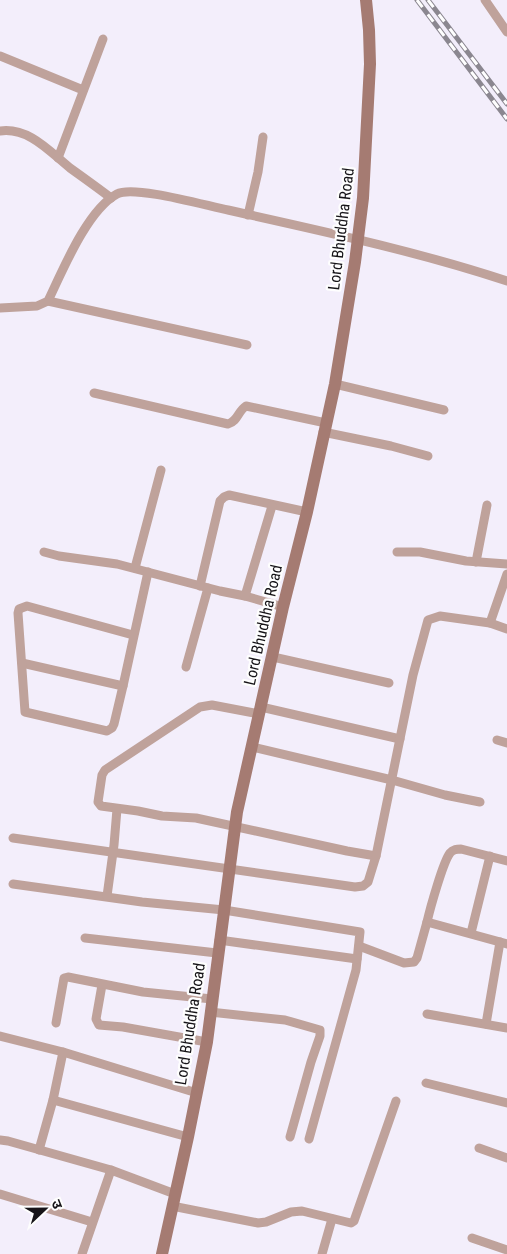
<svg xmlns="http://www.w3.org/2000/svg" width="507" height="1254" font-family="'Roboto Condensed','Noto Sans Devanagari',sans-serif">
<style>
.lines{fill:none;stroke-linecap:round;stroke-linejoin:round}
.street{stroke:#bfa29b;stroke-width:9}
.secondary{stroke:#a57b72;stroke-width:12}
.rail-casing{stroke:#8b8790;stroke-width:5}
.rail{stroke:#fefefe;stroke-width:3;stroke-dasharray:9;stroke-linecap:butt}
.labels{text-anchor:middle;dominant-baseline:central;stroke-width:4.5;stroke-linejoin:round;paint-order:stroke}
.street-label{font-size:16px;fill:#161418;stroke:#fefefe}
</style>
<rect width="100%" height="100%" fill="#f3eefb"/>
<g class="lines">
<!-- street -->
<g class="street">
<path d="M485 0 507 32"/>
<path d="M0 56 83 90"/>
<path d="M0 131C29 127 50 152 70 168 84 178 98 188 111 198"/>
<path d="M58 158 103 39"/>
<path d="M248 215 258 172 263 137"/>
<path d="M48 301 247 345"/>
<path d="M0 308 37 306 48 301C62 272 87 210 117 194 134 185 207 206 228 210 322 231 416 251 507 281"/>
<path d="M335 384 444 410"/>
<path d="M94 393 228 424C238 421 238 411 246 406L326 423"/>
<path d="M323 432 391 446 428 456"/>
<path d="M44 552 59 556 117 564 220 591 245 596 283 607"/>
<path d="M397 552H420L466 561 507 564"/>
<path d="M476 562 487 505"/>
<path d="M135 568 161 470"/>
<path d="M200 586 220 501 224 497 229 495 307 512"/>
<path d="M245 596 272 506"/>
<path d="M490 623 507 574"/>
<path d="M273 657 389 683"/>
<path d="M22 663 123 686 148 572"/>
<path d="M186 667 208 588"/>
<path d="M123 686 114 724 112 728 107 731 25 712 18 613 19 609 27 606 133 635"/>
<path d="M261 707 400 739"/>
<path d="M259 714 212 705 200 707 105 770 102 775 98 802 101 806 138 811 162 816 196 818 347 851 376 856"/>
<path d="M497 740 507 743"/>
<path d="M252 747 392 780 445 795 480 802"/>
<path d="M13 838 355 887 363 886 368 882 376 856 413 675 428 620 440 616 490 623 507 629"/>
<path d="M507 861 461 849C457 849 453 849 450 853 443 862 430 909 427 922L507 944"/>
<path d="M13 884 142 902 224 910 360 932 356 970 309 1139"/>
<path d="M107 896 114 845 117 809"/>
<path d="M471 933 490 856"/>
<path d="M85 938 217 953"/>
<path d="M219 940 357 959"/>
<path d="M359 946 404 963 414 962 417 958 427 922"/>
<path d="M102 985 96 1019 99 1025 123 1027 207 1042"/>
<path d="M210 1012 285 1020 320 1030V1036L311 1062 290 1137"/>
<path d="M427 1014 507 1028"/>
<path d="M56 1023 64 978 68 977 143 992 212 999"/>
<path d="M486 1024 500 942"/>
<path d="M0 1036 63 1052 53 1100 39 1150"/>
<path d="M63 1052 197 1093"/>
<path d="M426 1083 507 1103"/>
<path d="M53 1100 188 1137"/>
<path d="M0 1140 8 1141 111 1170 175 1194"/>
<path d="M479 1148 507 1158"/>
<path d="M0 1194 92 1222"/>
<path d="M172 1206 258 1223 266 1222 291 1212 302 1211 351 1223 354 1221 396 1101"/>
<path d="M472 1238 507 1250"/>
<path d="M82 1254 111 1170"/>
<path d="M322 1254 332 1219"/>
</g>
<!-- secondary -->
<path class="secondary" d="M162 1254 188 1137 207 1042 237 812 283 607 307 512 335 384 355 262 363 198 370 64 369 30 366 0"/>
<defs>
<g id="rail">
<path d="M417 0 507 119"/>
<path d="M428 0 507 104"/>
</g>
</defs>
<!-- rail casing -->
<use href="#rail" class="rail-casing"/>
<!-- rail -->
<use href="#rail" class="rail"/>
</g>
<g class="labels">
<!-- street labels -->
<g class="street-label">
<text transform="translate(341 229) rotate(-83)">Lord Bhuddha Road</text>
<text transform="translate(263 625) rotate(-77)">Lord Bhuddha Road</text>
<text transform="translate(190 1024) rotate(-81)">Lord Bhuddha Road</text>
</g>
</g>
<!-- north arrow -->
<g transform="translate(45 1209) rotate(68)" stroke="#fefefe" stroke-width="4" paint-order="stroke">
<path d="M0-4L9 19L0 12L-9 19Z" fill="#161418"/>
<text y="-8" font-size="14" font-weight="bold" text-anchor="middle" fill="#161418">उ</text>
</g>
</svg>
